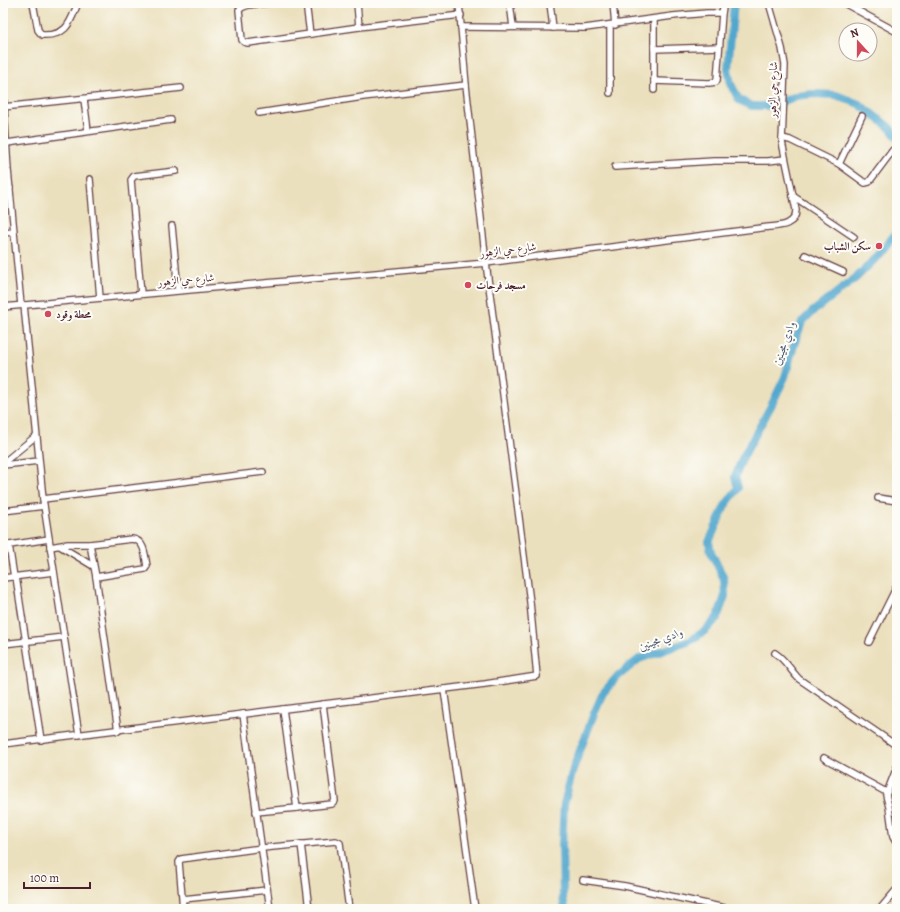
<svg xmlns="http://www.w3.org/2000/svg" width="900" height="912" font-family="Alegreya,Amiri,serif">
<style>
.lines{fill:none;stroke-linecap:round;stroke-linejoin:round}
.river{stroke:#51a7ce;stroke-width:8}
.minor-casing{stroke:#623c41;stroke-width:8}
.minor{stroke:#fff;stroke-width:5.5}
.poi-dot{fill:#d1495b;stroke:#fdfcf7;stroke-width:1.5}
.labels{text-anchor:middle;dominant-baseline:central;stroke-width:4;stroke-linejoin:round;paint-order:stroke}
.street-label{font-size:11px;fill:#4a1f2b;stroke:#fdfcf7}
.poi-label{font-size:11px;font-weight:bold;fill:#4a1f2b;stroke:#fdfcf7;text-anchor:start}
.water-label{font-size:12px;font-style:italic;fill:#4d5c74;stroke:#fdfcf7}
</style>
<rect width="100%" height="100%" fill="#fdfcf7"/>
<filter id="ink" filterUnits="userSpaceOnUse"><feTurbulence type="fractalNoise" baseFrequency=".025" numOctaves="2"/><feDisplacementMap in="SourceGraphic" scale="8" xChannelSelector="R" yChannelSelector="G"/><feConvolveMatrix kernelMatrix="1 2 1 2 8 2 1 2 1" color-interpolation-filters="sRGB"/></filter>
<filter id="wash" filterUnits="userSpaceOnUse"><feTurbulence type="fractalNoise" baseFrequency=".012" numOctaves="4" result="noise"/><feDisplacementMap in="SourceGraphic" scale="16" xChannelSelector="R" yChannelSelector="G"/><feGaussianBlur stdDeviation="0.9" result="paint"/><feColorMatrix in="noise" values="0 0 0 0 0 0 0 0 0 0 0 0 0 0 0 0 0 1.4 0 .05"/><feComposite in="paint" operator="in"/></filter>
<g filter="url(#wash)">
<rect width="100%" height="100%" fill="#ebe0bd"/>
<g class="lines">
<!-- river -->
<g class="river">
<path d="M734 3 728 69 731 84 739 100 752 106H772L796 96 813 94 836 95 859 104 889 127 897 137"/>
<path d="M565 909 563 898 562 845 564 804 573 769 595 711 603 693 616 678 639 659 690 641 706 630 717 618 725 596 724 579 711 552 709 542 725 506 738 488 735 477 742 459 772 404 785 377 794 345 802 322 811 313 857 277 875 259 897 232"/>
</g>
</g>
</g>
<g filter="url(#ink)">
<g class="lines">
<defs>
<g id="minor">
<path d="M33 3 38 30 42 35C68 36 70 22 78 3"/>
<path d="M269 3C260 4 245 3 239 10L242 40 244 42 248 43 359 27 461 15"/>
<path d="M306 3 310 34"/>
<path d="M357 3 359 27"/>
<path d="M510 3 513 27"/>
<path d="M550 3 553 28"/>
<path d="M613 3 615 25"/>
<path d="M844 3 897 32"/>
<path d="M722 13 724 3"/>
<path d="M610 25V93"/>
<path d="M461 27 585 28 673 16 707 13H722L717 80 716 82 709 83 654 81"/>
<path d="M654 49 719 47"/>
<path d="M654 90V19"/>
<path d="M3 91 8 170 21 305"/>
<path d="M84 99 88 131"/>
<path d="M3 107 181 88"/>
<path d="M259 113 363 97 466 85"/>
<path d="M782 138 790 140 839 164 865 183 869 182 893 150"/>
<path d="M7 143 171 120"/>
<path d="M839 164 862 116"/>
<path d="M615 167 714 161H768L785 159"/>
<path d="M90 179 100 298"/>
<path d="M3 189 10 188"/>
<path d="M793 196 854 237"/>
<path d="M172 226 178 290"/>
<path d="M3 233 14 232"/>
<path d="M805 255 843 272"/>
<path d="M141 294 131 180 134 176 176 171"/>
<path d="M24 305 43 499 79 735"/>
<path d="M3 307 486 263 769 227C781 226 796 225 796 210L782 142 785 65 782 48 769 3"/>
<path d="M3 463 36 436"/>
<path d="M3 465 39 461"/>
<path d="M878 498 897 501"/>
<path d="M43 499 263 472"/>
<path d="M3 511 44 506"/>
<path d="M90 544 96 577 118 731"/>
<path d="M9 545 14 577"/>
<path d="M3 546 49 539"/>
<path d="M60 546 93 566"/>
<path d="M50 547 68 544H90L132 539C145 540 145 556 147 566L145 569 96 577"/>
<path d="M16 577 41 740"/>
<path d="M3 578 54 572"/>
<path d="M869 642 897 586"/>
<path d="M3 644 64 637"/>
<path d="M775 653C787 661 789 669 799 679L897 746"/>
<path d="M444 689 475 909"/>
<path d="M283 709 297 808 332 804 335 801 323 704"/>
<path d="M243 714 270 909"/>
<path d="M3 744 485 684 537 676 530 602 486 263 466 85 459 3"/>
<path d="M824 758 886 792"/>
<path d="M897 767 886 795 889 807 893 837 897 844"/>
<path d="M256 812 297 808"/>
<path d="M301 844 309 909"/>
<path d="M583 880 625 886 729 909"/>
<path d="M183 899 267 890"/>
<path d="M183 909 179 862 181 859 262 848 336 841 340 843 349 909"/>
<path d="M880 909 897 889"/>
</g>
</defs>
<!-- minor casing -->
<use href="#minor" class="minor-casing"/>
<!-- minor -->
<use href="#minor" class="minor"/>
</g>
</g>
<!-- markers -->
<g class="poi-dot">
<circle cx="879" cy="246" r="4"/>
<circle cx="468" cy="285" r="4"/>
<circle cx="48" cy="314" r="4"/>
</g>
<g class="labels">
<!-- street labels -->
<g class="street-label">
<text transform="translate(773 90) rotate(-89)">شارع حي الزهور</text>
<text transform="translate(508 250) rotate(-7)">شارع حي الزهور</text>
<text transform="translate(186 280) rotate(-5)">شارع حي الزهور</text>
</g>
<!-- poi labels -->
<g class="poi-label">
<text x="871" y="246" text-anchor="end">سكن الشباب</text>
<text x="476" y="285">مسجد فرحات</text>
<text x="56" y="314">محطة وقود</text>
</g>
<!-- water labels -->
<g class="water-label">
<text transform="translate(784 343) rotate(-70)">وادي مجينين</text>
<text transform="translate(661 639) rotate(-20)">وادي مجينين</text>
</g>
</g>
<!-- margin -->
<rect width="900" height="912" fill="none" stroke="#fdfcf7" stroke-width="16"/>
<!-- north arrow -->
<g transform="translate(858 42) rotate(339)"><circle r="19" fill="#fdfcf7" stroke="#b5a4a5"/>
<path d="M0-3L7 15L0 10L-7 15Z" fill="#d1495b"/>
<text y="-6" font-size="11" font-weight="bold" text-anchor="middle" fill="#4a1f2b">N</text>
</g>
<!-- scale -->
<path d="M24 882v6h66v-6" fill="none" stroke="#4a1f2b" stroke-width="2"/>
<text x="30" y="882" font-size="12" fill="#4a1f2b" stroke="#fdfcf7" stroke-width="3" paint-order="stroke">100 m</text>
</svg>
